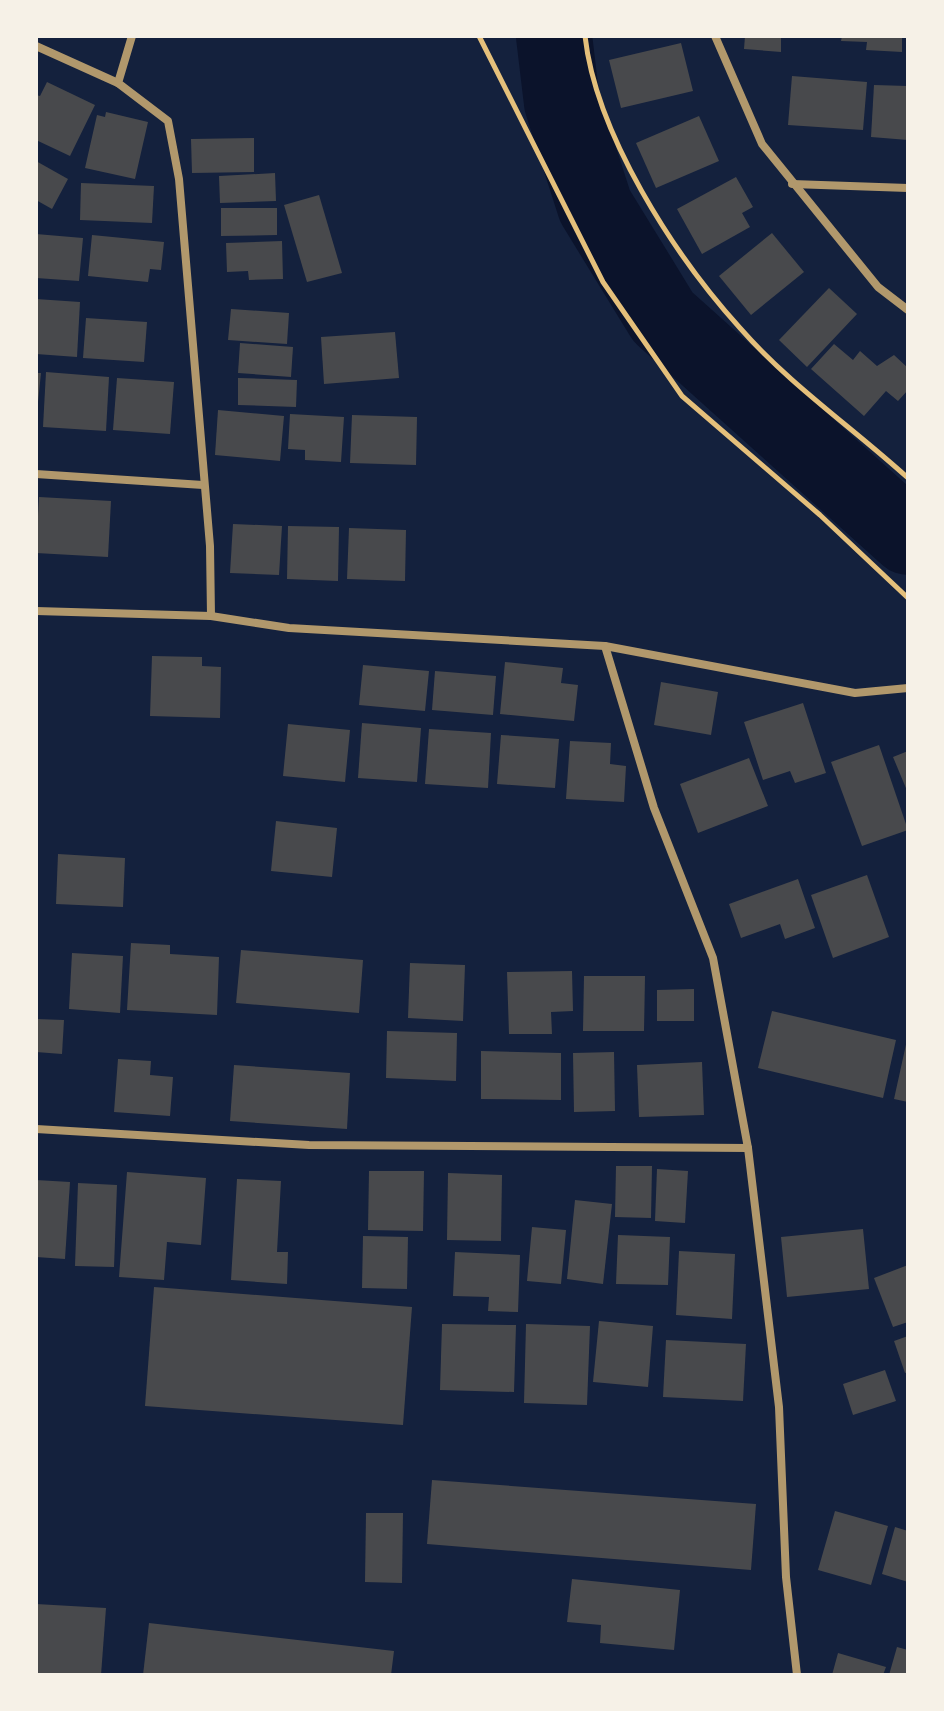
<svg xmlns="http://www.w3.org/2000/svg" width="944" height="1711" font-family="'Fira Sans',sans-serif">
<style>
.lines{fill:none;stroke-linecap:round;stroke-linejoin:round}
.river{stroke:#0b132b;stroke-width:76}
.building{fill:#48494c}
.path{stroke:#e5c07b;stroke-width:5}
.minor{stroke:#b1986c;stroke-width:8}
</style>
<rect width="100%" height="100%" fill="#14213d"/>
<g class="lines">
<!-- river -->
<path class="river" d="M554 36 562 103 595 206 663 317 908 537"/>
</g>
<!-- building -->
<g class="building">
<path d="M745 36H781V52L744 49Z"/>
<path d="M842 36H902V52L866 50 867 42 841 41Z"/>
<path d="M681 43 693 91 621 108 609 60Z"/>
<path d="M792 76 867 82 863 130 788 125Z"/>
<path d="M47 82 95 105 70 156 36 140V95L40 96Z"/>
<path d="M874 85 908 86V140L871 137Z"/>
<path d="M106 112 148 122 135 179 85 168 97 115 105 117Z"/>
<path d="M699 116 719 161 656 188 636 143Z"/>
<path d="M254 138V172L192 173 191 139Z"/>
<path d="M36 161 68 179 52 209 36 200Z"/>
<path d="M275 173 276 201 220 203 219 176Z"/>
<path d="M736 177 753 207 742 213 750 227 702 254 677 209Z"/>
<path d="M81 183 154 186 152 223 80 220Z"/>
<path d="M319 195 342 273 307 282 284 205Z"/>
<path d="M221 208H277V235L221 236Z"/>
<path d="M772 233 804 272 751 315 719 276Z"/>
<path d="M36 234 83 238 79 281 36 278Z"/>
<path d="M92 235 164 242 161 270 150 269 148 282 88 276Z"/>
<path d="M282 241 283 279 249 280 248 271 227 272 226 243Z"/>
<path d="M829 288 857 314 807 367 779 340Z"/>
<path d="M36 299 80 302 77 357 36 354Z"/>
<path d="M231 309 289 313 287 344 228 340Z"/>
<path d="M86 318 147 322 144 362 83 358Z"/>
<path d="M395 332 399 378 324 384 321 337Z"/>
<path d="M240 343 293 347 291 377 238 373Z"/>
<path d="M834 344 853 360 860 351 877 366 894 355 908 368V390L898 401 886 391 864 416 811 369Z"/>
<path d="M46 372 109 377 106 431 43 427Z"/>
<path d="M36 373H41L38 402 36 401Z"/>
<path d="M117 378 174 382 170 434 113 430Z"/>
<path d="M238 378 297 380 296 407 238 405Z"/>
<path d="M218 410 284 416 280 461 215 455Z"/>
<path d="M290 414 344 417 341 462 305 460V450L288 449Z"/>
<path d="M352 415 417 417 416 465 350 463Z"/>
<path d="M39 497 111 501 108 557 36 553Z"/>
<path d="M233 524 282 526 279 575 230 573Z"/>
<path d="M288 526 339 527 338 581 287 579Z"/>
<path d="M349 528 406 530 405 581 347 579Z"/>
<path d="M152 656 202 657V666L221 667 220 718 150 716Z"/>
<path d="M505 662 563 668 561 683 578 685 574 721 500 714Z"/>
<path d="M363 665 429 671 425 711 359 705Z"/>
<path d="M435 671 496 676 493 715 432 710Z"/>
<path d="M661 682 718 692 711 735 654 725Z"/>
<path d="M803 703 826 773 795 783 790 771 763 780 744 722Z"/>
<path d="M362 723 421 728 417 782 358 778Z"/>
<path d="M288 724 350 730 345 782 283 776Z"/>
<path d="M429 729 491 733 488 788 425 784Z"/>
<path d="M501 735 559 739 555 788 497 784Z"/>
<path d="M570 741 611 743 610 764 626 766 624 802 566 799Z"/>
<path d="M879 745 908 830 862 846 831 762Z"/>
<path d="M908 751V793L893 757Z"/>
<path d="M749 758 768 806 698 833 680 784Z"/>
<path d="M276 821 337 828 332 877 271 871Z"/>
<path d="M58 854 125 858 123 907 56 904Z"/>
<path d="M867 875 889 937 833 958 811 895Z"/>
<path d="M798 879 815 928 785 939 780 924 741 938 729 904Z"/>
<path d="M131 943 170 945V954L219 957 217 1015 127 1010Z"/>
<path d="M241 950 363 960 359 1013 236 1003Z"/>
<path d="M72 953 123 956 120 1013 69 1009Z"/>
<path d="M410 963 465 965 463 1021 408 1018Z"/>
<path d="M572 971 573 1011 551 1012 552 1034H509L507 972Z"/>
<path d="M584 976H645L644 1031H583Z"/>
<path d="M694 989V1021H657V990Z"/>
<path d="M772 1011 896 1040 883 1098 758 1068Z"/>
<path d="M36 1019 64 1020 62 1054 36 1052Z"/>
<path d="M387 1031 457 1033 456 1081 386 1078Z"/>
<path d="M907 1040H908V1102L894 1099Z"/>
<path d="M481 1051 561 1053V1100L481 1099Z"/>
<path d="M614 1052 615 1111 574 1112 573 1053Z"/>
<path d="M118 1059 151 1061 150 1075 173 1077 170 1116 114 1112Z"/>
<path d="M702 1062 704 1115 639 1117 637 1065Z"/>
<path d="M234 1065 350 1073 347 1129 230 1121Z"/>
<path d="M616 1166H652L651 1218 615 1217Z"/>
<path d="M657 1169 688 1171 685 1223 655 1221Z"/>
<path d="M369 1171H424L423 1231 368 1230Z"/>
<path d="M127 1172 206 1178 201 1245 167 1242 164 1280 119 1277Z"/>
<path d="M448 1173 502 1175 501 1241 447 1240Z"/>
<path d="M237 1179 281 1181 277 1252H288L287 1284 231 1280Z"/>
<path d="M36 1180 70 1182 65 1259 36 1257Z"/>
<path d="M78 1183 117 1185 114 1267 75 1266Z"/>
<path d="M575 1200 612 1204 603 1284 567 1279Z"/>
<path d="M532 1227 566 1230 561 1284 527 1281Z"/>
<path d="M863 1229 869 1289 787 1297 781 1237Z"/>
<path d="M618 1235 670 1237 668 1285 616 1284Z"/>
<path d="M363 1236 408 1237 407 1289 362 1288Z"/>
<path d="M679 1251 735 1254 732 1319 676 1315Z"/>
<path d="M455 1252 520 1255 518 1312 488 1311 489 1297 453 1296Z"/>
<path d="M908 1265V1322L893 1327 874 1278Z"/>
<path d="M154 1287 412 1307 403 1425 145 1406Z"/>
<path d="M599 1321 653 1326 648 1387 593 1382Z"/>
<path d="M442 1324 516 1325 514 1392 440 1390Z"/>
<path d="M526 1324 590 1326 587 1405 524 1403Z"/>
<path d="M908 1336V1372L905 1373 894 1341Z"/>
<path d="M666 1340 746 1344 743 1401 663 1397Z"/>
<path d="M885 1370 896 1401 853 1415 843 1384Z"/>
<path d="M432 1480 756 1504 751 1570 427 1544Z"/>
<path d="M835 1511 888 1526 871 1585 818 1570Z"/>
<path d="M366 1513H403L402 1583 365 1582Z"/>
<path d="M895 1527 908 1531V1582L882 1574Z"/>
<path d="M572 1579 680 1590 674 1650 600 1643 601 1625 567 1622Z"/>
<path d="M36 1604 106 1608 101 1675H36Z"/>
<path d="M149 1623 394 1651 391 1675H143Z"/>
<path d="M897 1647 908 1650V1675H889Z"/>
<path d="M838 1653 886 1667 883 1675H832Z"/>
</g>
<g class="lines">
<!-- path -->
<g class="path">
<path d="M479 36 603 282 682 396 820 515 908 598"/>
<path d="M585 36C596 134 674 255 740 328 789 384 853 428 908 478"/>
</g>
<!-- minor -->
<g class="minor">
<path d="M132 36 118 83 168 121 179 179 210 546 211 616"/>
<path d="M715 36 762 144 878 287 908 310"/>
<path d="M36 46 118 83"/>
<path d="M792 184 908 188"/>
<path d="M36 474 203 485"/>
<path d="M36 611 211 616 289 628 605 646 855 693 908 688"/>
<path d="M36 1129 309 1145 748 1148 713 958 654 808 605 646"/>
<path d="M748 1148 779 1407 786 1577 797 1675"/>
</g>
</g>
<!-- border -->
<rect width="944" height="1711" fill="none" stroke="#f6f1e7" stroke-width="76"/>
</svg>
